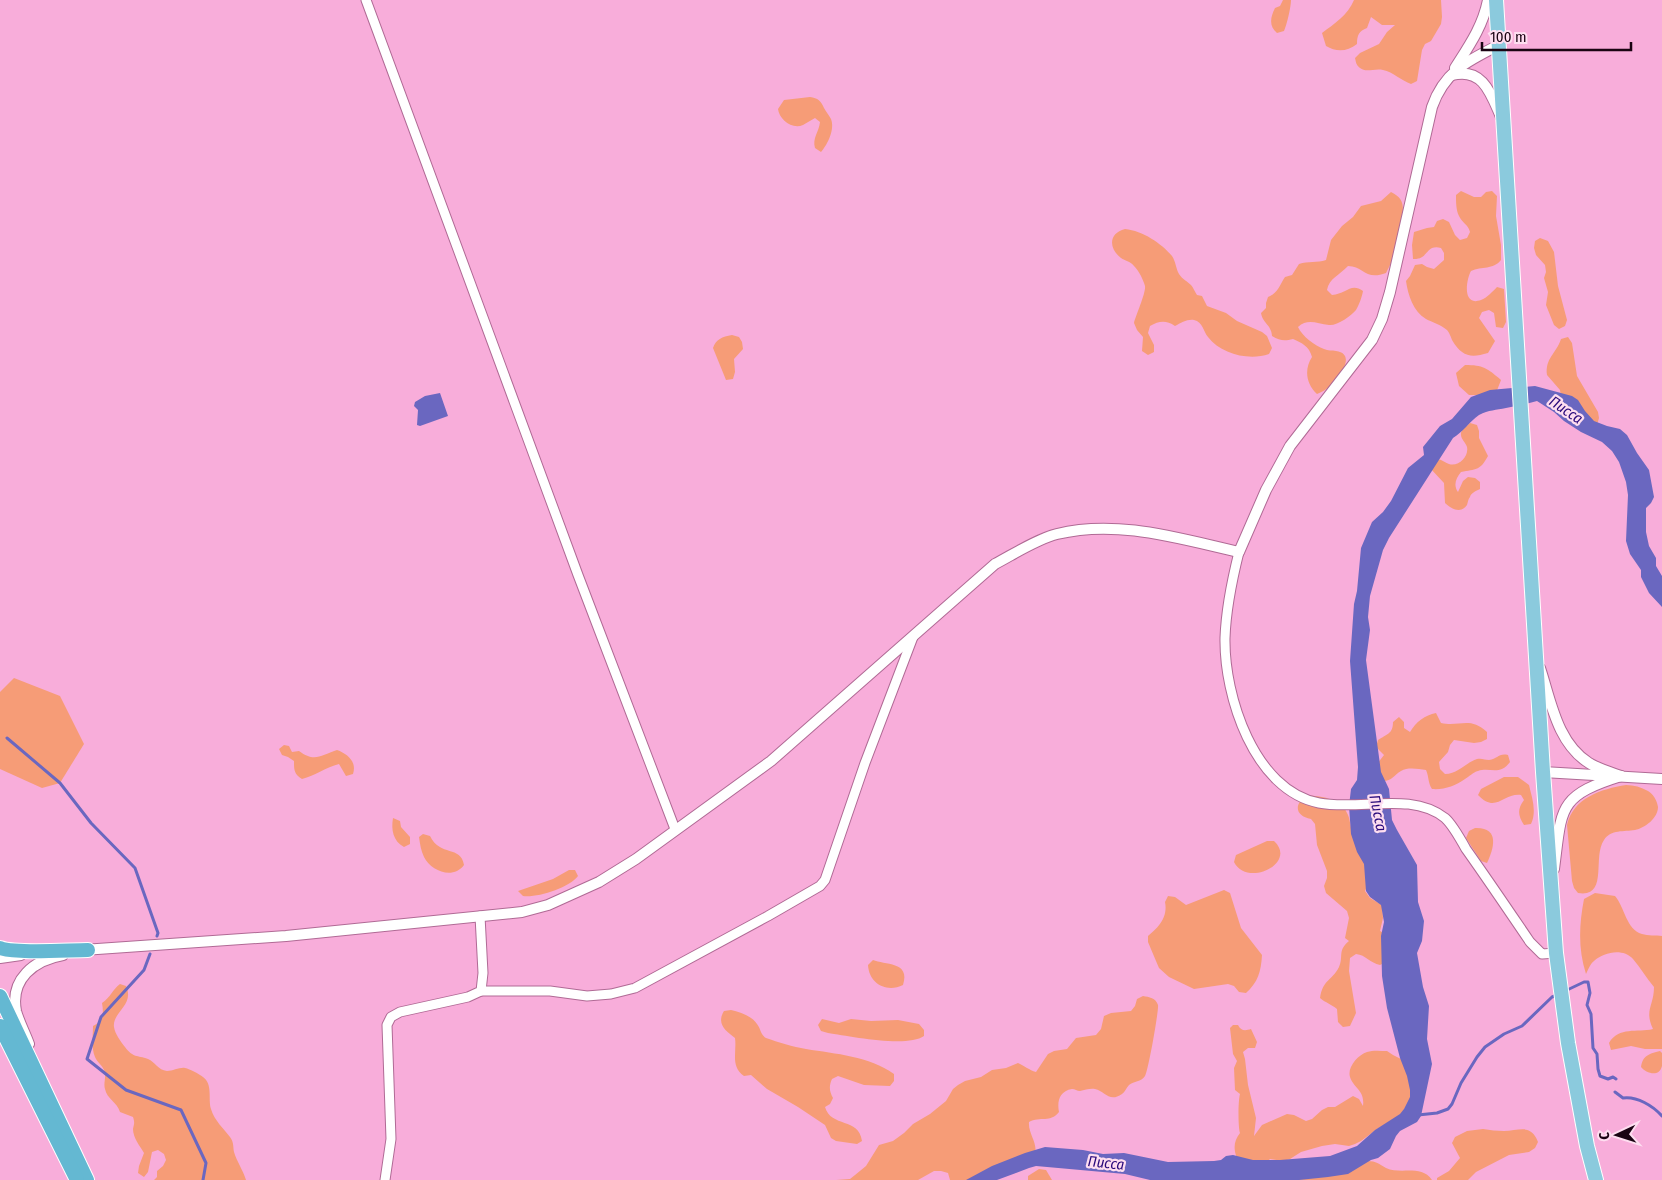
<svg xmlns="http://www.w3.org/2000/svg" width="1662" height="1180" font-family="'Fira Sans Condensed',sans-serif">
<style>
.green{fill:#f69c77}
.water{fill:#6a67c0}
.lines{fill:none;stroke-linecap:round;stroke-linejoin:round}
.stream{stroke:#6a67c0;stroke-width:3}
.minor-casing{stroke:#b06a95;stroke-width:11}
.tertiary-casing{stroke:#b06a95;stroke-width:12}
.primary-casing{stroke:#fff;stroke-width:16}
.trunk-casing{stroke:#fff;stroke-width:16}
.minor{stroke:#fff;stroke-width:9}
.tertiary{stroke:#fff;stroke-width:10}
.primary{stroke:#8bcadd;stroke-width:14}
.trunk{stroke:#64b8d2;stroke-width:14}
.labels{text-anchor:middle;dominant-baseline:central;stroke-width:4.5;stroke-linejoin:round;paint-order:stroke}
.water-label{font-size:15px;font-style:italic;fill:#2a0a7b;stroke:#fedef0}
</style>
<rect width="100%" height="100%" fill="#f8adda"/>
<!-- green -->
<g class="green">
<path d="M1283 0H1291C1291 7 1287 24 1284 31L1277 33C1269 26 1270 18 1275 8L1280 6Z"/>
<path d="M1354 0H1441L1442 17 1441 24 1431 41 1425 44 1422 50 1417 81 1411 84C1402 81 1393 72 1383 70 1375 68 1366 73 1360 68 1356 65 1356 62 1355 58L1360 53 1379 44 1387 32 1395 25H1382L1371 17 1367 28C1359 31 1357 35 1357 44 1347 52 1336 52 1326 46L1322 33C1334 24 1348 15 1354 0Z"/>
<path d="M810 97C818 98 821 101 824 108 826 112 829 115 831 119 835 129 828 144 821 152L815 148C812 138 819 132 820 122L815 118C811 120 807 123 803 125 792 130 779 119 778 109L784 100Z"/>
<path d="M1461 191 1474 197H1481L1486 192 1492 191 1497 196 1496 216 1501 245V260C1493 270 1482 266 1471 271 1466 280 1462 307 1481 300 1487 298 1493 291 1497 287L1504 289 1506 322 1503 328 1496 327 1494 313 1489 310 1482 312 1479 318 1495 341 1488 353C1471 358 1462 357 1452 340 1451 337 1449 332 1447 330 1441 325 1432 322 1426 319 1413 311 1408 295 1406 281L1410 276 1415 265 1422 264 1427 267 1434 269 1444 260V253L1441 248C1425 244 1429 260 1413 259L1412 245 1414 232 1427 228 1434 227 1437 221 1443 219 1449 222 1455 235 1460 240 1467 238 1470 232C1468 224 1462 223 1459 216 1456 210 1456 202 1456 195Z"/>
<path d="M1391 192C1400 197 1403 200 1403 211L1393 259 1386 273C1365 281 1364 266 1348 266 1340 275 1329 278 1327 290L1332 295C1346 294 1351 282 1363 291 1362 297 1359 305 1356 310 1351 316 1337 326 1329 325 1317 324 1308 318 1298 327 1302 336 1315 346 1324 349 1328 351 1332 350 1336 351 1351 353 1346 366 1340 374 1333 383 1328 390 1317 394 1306 384 1304 369 1312 357 1309 346 1302 343 1293 339 1285 341 1280 341 1272 336 1271 324 1263 324 1261 313L1266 308V303L1268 297C1278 293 1279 286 1285 277L1292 275 1299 264C1308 261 1317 263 1326 260L1331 240 1342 226 1353 217 1361 206 1381 201Z"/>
<path d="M1125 229C1143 231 1161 243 1172 256 1176 262 1176 269 1179 274 1183 280 1187 281 1191 285 1193 287 1195 292 1197 295L1202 296 1207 306 1226 313 1237 321 1262 332 1267 336 1272 348 1269 354C1249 361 1221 354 1208 337 1203 331 1203 322 1194 320 1187 319 1181 323 1175 326 1166 320 1159 321 1150 326L1148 333 1154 345V352L1148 355 1142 351 1143 337 1137 330 1134 323C1136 315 1146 293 1145 286 1143 279 1139 271 1134 266 1130 261 1125 261 1121 258 1108 248 1109 233 1125 229Z"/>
<path d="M1540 238 1548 241 1554 252 1558 286 1567 320 1565 326 1559 329 1554 325 1546 305 1548 292 1544 278 1546 272 1545 265 1536 255 1534 248 1535 241Z"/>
<path d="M732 335 739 337 742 342 743 349 734 359 735 372 733 379 726 380 713 348C716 339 722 337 732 335Z"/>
<path d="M1568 337 1572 343 1577 376 1598 412 1599 418 1597 425 1561 397 1560 390 1547 375C1545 358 1556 354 1561 339Z"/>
<path d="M1465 365C1483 365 1487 368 1501 380L1496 393 1483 395H1469L1459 386 1456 373Z"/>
<path d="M1470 423 1477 425 1479 431V438L1488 456C1480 471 1476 469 1461 472 1456 478 1453 485 1458 492L1463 481 1468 477 1475 478 1480 482V489C1476 491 1471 493 1470 497 1468 499 1468 502 1467 505 1461 514 1451 509 1445 503L1444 483 1430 468 1438 459C1442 460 1446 463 1449 464 1459 467 1469 456 1467 447 1466 443 1461 439 1461 435 1460 430 1467 426 1470 423Z"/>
<path d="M14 678 60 696 84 744 60 783 42 788 0 769V692Z"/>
<path d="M1436 713 1441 723C1460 727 1470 716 1487 732V739L1481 742 1474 743 1454 740 1450 745 1448 752 1439 762 1440 769 1445 774C1458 774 1465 763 1477 759 1482 758 1485 760 1489 760 1498 759 1498 753 1508 755L1510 762C1500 776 1490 767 1478 771 1473 772 1469 777 1465 779 1455 786 1444 790 1432 789 1428 783 1429 777 1426 770 1418 769 1408 767 1401 771 1394 775 1392 781 1383 781L1377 764 1384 755 1376 747 1378 740C1387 734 1393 734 1393 722L1399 717 1404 722V728L1410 732C1416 722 1425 715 1436 713Z"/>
<path d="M284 745 289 746 292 752 299 751C315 763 321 755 337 750 348 754 357 762 353 774L346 776 339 764C326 767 315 776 302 779 294 774 294 770 294 761L288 757 282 755 279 749Z"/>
<path d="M1504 777H1518L1529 785C1532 798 1537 811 1531 824L1524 825C1518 816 1517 809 1524 800L1521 795C1503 793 1496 814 1478 795L1481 789Z"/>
<path d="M1626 785C1634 785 1641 787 1648 791 1653 794 1657 800 1658 807 1658 818 1645 828 1635 830 1624 832 1611 829 1604 840 1592 857 1609 898 1578 893L1574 888 1572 881 1567 825C1573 798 1601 789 1626 785Z"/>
<path d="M1306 796C1319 795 1341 799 1347 813 1350 818 1350 825 1352 831 1356 840 1371 857 1372 865 1373 872 1369 884 1365 891L1370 898 1382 905 1383 918 1380 931 1386 934V962L1380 965C1370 963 1366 955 1356 954L1350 958 1349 971 1356 1013 1350 1026 1343 1027 1338 1022 1337 1009C1331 1004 1326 1003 1320 998 1323 979 1332 981 1339 967 1344 956 1337 951 1349 941L1345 938 1349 918 1347 911 1326 893 1324 886 1327 878V871L1317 845 1315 824 1311 819C1296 816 1293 805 1306 796Z"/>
<path d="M393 818 400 821 401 827 410 837V844L404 847C393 841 391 830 393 818Z"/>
<path d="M1475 828C1500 827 1494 848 1487 863L1481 861 1466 838 1469 831Z"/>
<path d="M423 834 430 836C440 857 461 845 464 865 453 880 431 871 424 857 421 851 420 844 419 837Z"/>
<path d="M1267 841H1274C1298 863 1247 888 1234 862L1236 855Z"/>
<path d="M569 870H575L578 876C569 888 537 898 523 896L518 891 553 879Z"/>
<path d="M1224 890 1230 893 1241 928 1262 955C1261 972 1258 982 1246 993L1239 992 1234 986 1228 984 1194 989 1169 977 1159 968 1156 961 1148 942V936C1159 927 1168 917 1165 902L1168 896 1175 897 1186 905Z"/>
<path d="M1595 893 1615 896C1625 908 1626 929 1642 934 1648 936 1656 935 1662 936V1049H1645L1631 1046 1611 1050 1609 1043C1619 1026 1637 1033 1653 1029 1644 1010 1654 1006 1654 987 1646 978 1641 968 1633 959 1623 948 1604 952 1594 961 1590 964 1588 970 1586 974 1578 949 1579 925 1584 899Z"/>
<path d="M873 960C884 965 911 961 903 985 887 993 869 984 868 965Z"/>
<path d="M120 984 126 986C135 1005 112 1012 114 1027 115 1034 121 1042 125 1047 133 1058 137 1055 148 1059 155 1062 158 1070 167 1071 173 1071 180 1067 185 1068 190 1069 199 1074 203 1077 213 1084 208 1099 211 1109 214 1120 224 1129 230 1137 234 1142 233 1147 234 1152 237 1162 243 1170 246 1180H154L157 1177V1171L163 1166 166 1160 164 1154 158 1150 152 1152 148 1172 144 1177 138 1173 139 1166 144 1153C140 1146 133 1138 133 1129 134 1124 135 1123 133 1117L120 1112C117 1102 107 1099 105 1089 103 1083 107 1076 104 1070 102 1065 97 1062 95 1057 91 1048 93 1035 93 1026 103 1021 104 1014 102 1003 111 997 112 990 120 984Z"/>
<path d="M1143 996C1149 997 1156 998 1158 1005 1159 1010 1148 1072 1145 1076 1141 1082 1134 1081 1129 1085 1126 1088 1125 1092 1122 1094 1109 1103 1105 1091 1095 1089 1090 1088 1085 1090 1080 1091 1077 1091 1075 1089 1072 1089 1059 1091 1057 1102 1059 1112 1051 1123 1040 1116 1029 1122 1028 1134 1038 1142 1035 1155L984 1180H950L948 1173 941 1171H934L918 1180H836L850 1179 855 1175 866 1166 879 1145 893 1141 904 1133 913 1124 930 1114 946 1101 953 1089 958 1085 965 1081 981 1077 992 1070 1006 1068 1018 1063C1025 1066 1029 1070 1036 1072L1048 1054 1054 1051 1067 1049 1076 1038 1096 1035 1101 1029 1104 1016 1111 1013 1131 1011 1135 1006 1137 999Z"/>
<path d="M731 1010C740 1012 752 1016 757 1024 761 1029 760 1034 766 1038 778 1042 793 1047 806 1049 836 1054 869 1056 894 1074V1081L890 1086 864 1085 838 1076 832 1079C829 1086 829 1091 833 1098L830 1104 825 1107C831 1128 859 1117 862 1141L857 1144 836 1141 831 1138 825 1125 798 1107 767 1089 751 1075 744 1076C730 1066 737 1052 735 1038 726 1031 716 1024 724 1011Z"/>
<path d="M822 1019 839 1023 851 1019 871 1021 898 1020 919 1024 924 1030V1036C907 1048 849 1036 828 1033L821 1031 818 1025Z"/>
<path d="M1233 1025H1238C1241 1031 1245 1031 1251 1029L1257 1042 1255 1048H1248L1243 1052 1245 1059 1248 1085 1256 1118 1254 1136 1262 1125 1287 1114 1294 1115 1306 1121 1312 1119 1322 1110 1328 1107H1335L1353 1096 1359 1099 1363 1106C1365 1090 1354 1089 1350 1077 1347 1067 1358 1055 1367 1052 1373 1050 1381 1051 1387 1051L1393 1055 1405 1061 1414 1092 1401 1115 1377 1129 1361 1141 1355 1144 1349 1146 1335 1144 1322 1146 1301 1152 1290 1159 1283 1161 1270 1159 1260 1168 1237 1158C1233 1148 1234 1141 1240 1133 1238 1127 1238 1101 1240 1094L1235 1090 1234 1068 1237 1061 1233 1054 1230 1028Z"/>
<path d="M1660 1051 1662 1053C1662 1057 1662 1063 1662 1066 1659 1078 1646 1073 1641 1067 1643 1055 1649 1054 1660 1051Z"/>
<path d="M1483 1129C1490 1130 1497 1131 1504 1131 1519 1131 1531 1123 1538 1142L1535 1148 1529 1152 1509 1155 1476 1172 1468 1180H1437V1178L1449 1171 1460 1158 1452 1143 1455 1137 1467 1131Z"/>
<path d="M1368 1161C1376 1161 1379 1164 1386 1168 1401 1175 1421 1164 1432 1180H1291Z"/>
<path d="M1039 1169 1046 1170 1052 1180H1028V1176Z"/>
</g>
<!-- water -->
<g class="water">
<path d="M1535 386 1572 396 1578 400 1585 411 1594 421 1607 426 1620 429 1627 435 1637 453 1649 470 1654 497 1651 503 1646 508V532L1649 546 1656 558V566L1662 576V607L1649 593 1641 577V570L1630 554 1626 541 1628 495 1626 482 1619 462 1612 451 1602 442 1581 432 1564 421 1554 412 1537 401C1526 404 1516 406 1506 408 1496 410 1489 410 1479 415 1469 422 1463 432 1453 438L1389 538 1383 550 1370 596 1368 617 1370 630 1366 660 1381 772 1389 789 1392 820 1397 830 1417 865 1418 902 1424 921 1422 941 1417 953 1423 987 1429 1006 1427 1039 1432 1064 1421 1116 1417 1122 1400 1131 1396 1136 1390 1149 1378 1158 1371 1160 1348 1174 1328 1177 1299 1180H1150L1125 1174 1036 1166 1029 1168 997 1180H966L992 1166 1025 1153 1045 1147 1083 1150 1103 1154 1124 1153 1168 1162 1214 1161 1221 1160 1226 1156 1233 1155 1253 1160H1280L1330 1156 1357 1146 1375 1130 1400 1114 1404 1109 1410 1097V1090L1407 1076 1400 1058 1387 1008 1382 976 1381 936 1384 922 1381 905 1370 897 1366 891 1364 864 1357 852 1351 834 1349 806 1351 789 1357 780 1358 767 1350 661 1354 604 1357 591 1361 548 1372 522 1383 512 1391 501 1408 468 1424 455 1423 447 1440 426 1452 419 1471 397 1490 390Z"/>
<path d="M440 393 448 416 420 426 417 425 418 410 414 406 415 402 425 396Z"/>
</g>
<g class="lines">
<!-- stream -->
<g class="stream">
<path d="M7 738 60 783 91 823 135 868 158 933 157 936"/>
<path d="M150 954 144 970 101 1017 87 1059 126 1090 181 1110 206 1163 203 1180"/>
<path d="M1565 991 1584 982H1588L1590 993 1587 1005 1591 1014 1593 1048 1597 1054 1598 1069 1600 1076 1608 1079 1613 1077 1616 1079"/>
<path d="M1615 1092 1623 1098C1637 1096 1653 1106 1662 1116"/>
<path d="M1418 1115 1437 1113 1448 1109 1452 1104 1461 1083 1477 1057 1485 1047 1504 1034 1522 1026 1552 997 1557 995"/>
</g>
<defs>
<g id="minor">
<path d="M366 0 578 575 675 829"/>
<path d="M1239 552C1232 580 1226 608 1225 638 1224 696 1254 790 1319 803 1359 811 1411 791 1445 818 1452 824 1461 840 1466 849 1488 880 1509 911 1530 942L1542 954 1556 953"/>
<path d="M481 991H550L587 996 611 994 635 988 768 916 820 886 825 880 865 763 913 637"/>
<path d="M385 1180 391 1139 387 1025 391 1017 400 1012 468 997 481 991 483 973 480 916"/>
</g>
<g id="tertiary">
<path d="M1455 68C1469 46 1483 26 1488 0"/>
<path d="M1452 75C1483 67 1491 94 1501 117"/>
<path d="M1540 668C1551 701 1557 743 1589 763 1598 769 1611 772 1621 776"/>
<path d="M1543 772 1662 779"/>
<path d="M1554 869C1562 808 1557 796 1621 776"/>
<path d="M83 950 286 936 522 912 548 905 599 882 636 859 771 761 995 564C1014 554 1037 539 1057 534 1118 519 1180 539 1239 552L1266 490 1290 446 1372 340 1382 319 1390 292 1432 107C1444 72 1467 61 1499 45"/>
<path d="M0 958 21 955"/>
<path d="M29 1044C25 1033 19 1022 16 1011 10 979 34 960 63 955"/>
</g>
<path id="primary" d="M1496 0 1543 772 1556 953 1568 1043 1587 1146 1596 1180"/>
<g id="trunk">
<path d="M0 948C15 954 69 950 88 950"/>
<path d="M0 996 87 1180"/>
<path d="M0 1026 77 1180"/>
</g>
</defs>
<!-- minor casing -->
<use href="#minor" class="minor-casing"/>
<!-- tertiary casing -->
<use href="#tertiary" class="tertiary-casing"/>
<!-- primary casing -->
<use href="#primary" class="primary-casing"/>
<!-- trunk casing -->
<use href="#trunk" class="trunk-casing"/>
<!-- minor -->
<use href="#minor" class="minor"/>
<!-- tertiary -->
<use href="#tertiary" class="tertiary"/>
<!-- primary -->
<use href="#primary" class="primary"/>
<!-- trunk -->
<use href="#trunk" class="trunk"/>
</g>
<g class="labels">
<!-- water labels -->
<g class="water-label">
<text transform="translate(1566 410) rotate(34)">Писса</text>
<text transform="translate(1378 813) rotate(78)">Писса</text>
<text transform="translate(1106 1163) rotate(6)">Писса</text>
</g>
</g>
<!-- north arrow -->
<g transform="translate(1617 1135) rotate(266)" stroke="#fedef0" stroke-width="4" paint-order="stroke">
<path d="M0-4L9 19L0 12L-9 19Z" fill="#1a0312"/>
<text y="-8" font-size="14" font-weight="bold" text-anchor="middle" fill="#1a0312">С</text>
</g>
<!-- scale -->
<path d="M1482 42v8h149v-8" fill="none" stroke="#1a0312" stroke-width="2.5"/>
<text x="1490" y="42" font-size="15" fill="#1a0312" stroke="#fedef0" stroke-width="4" paint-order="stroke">100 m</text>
</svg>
